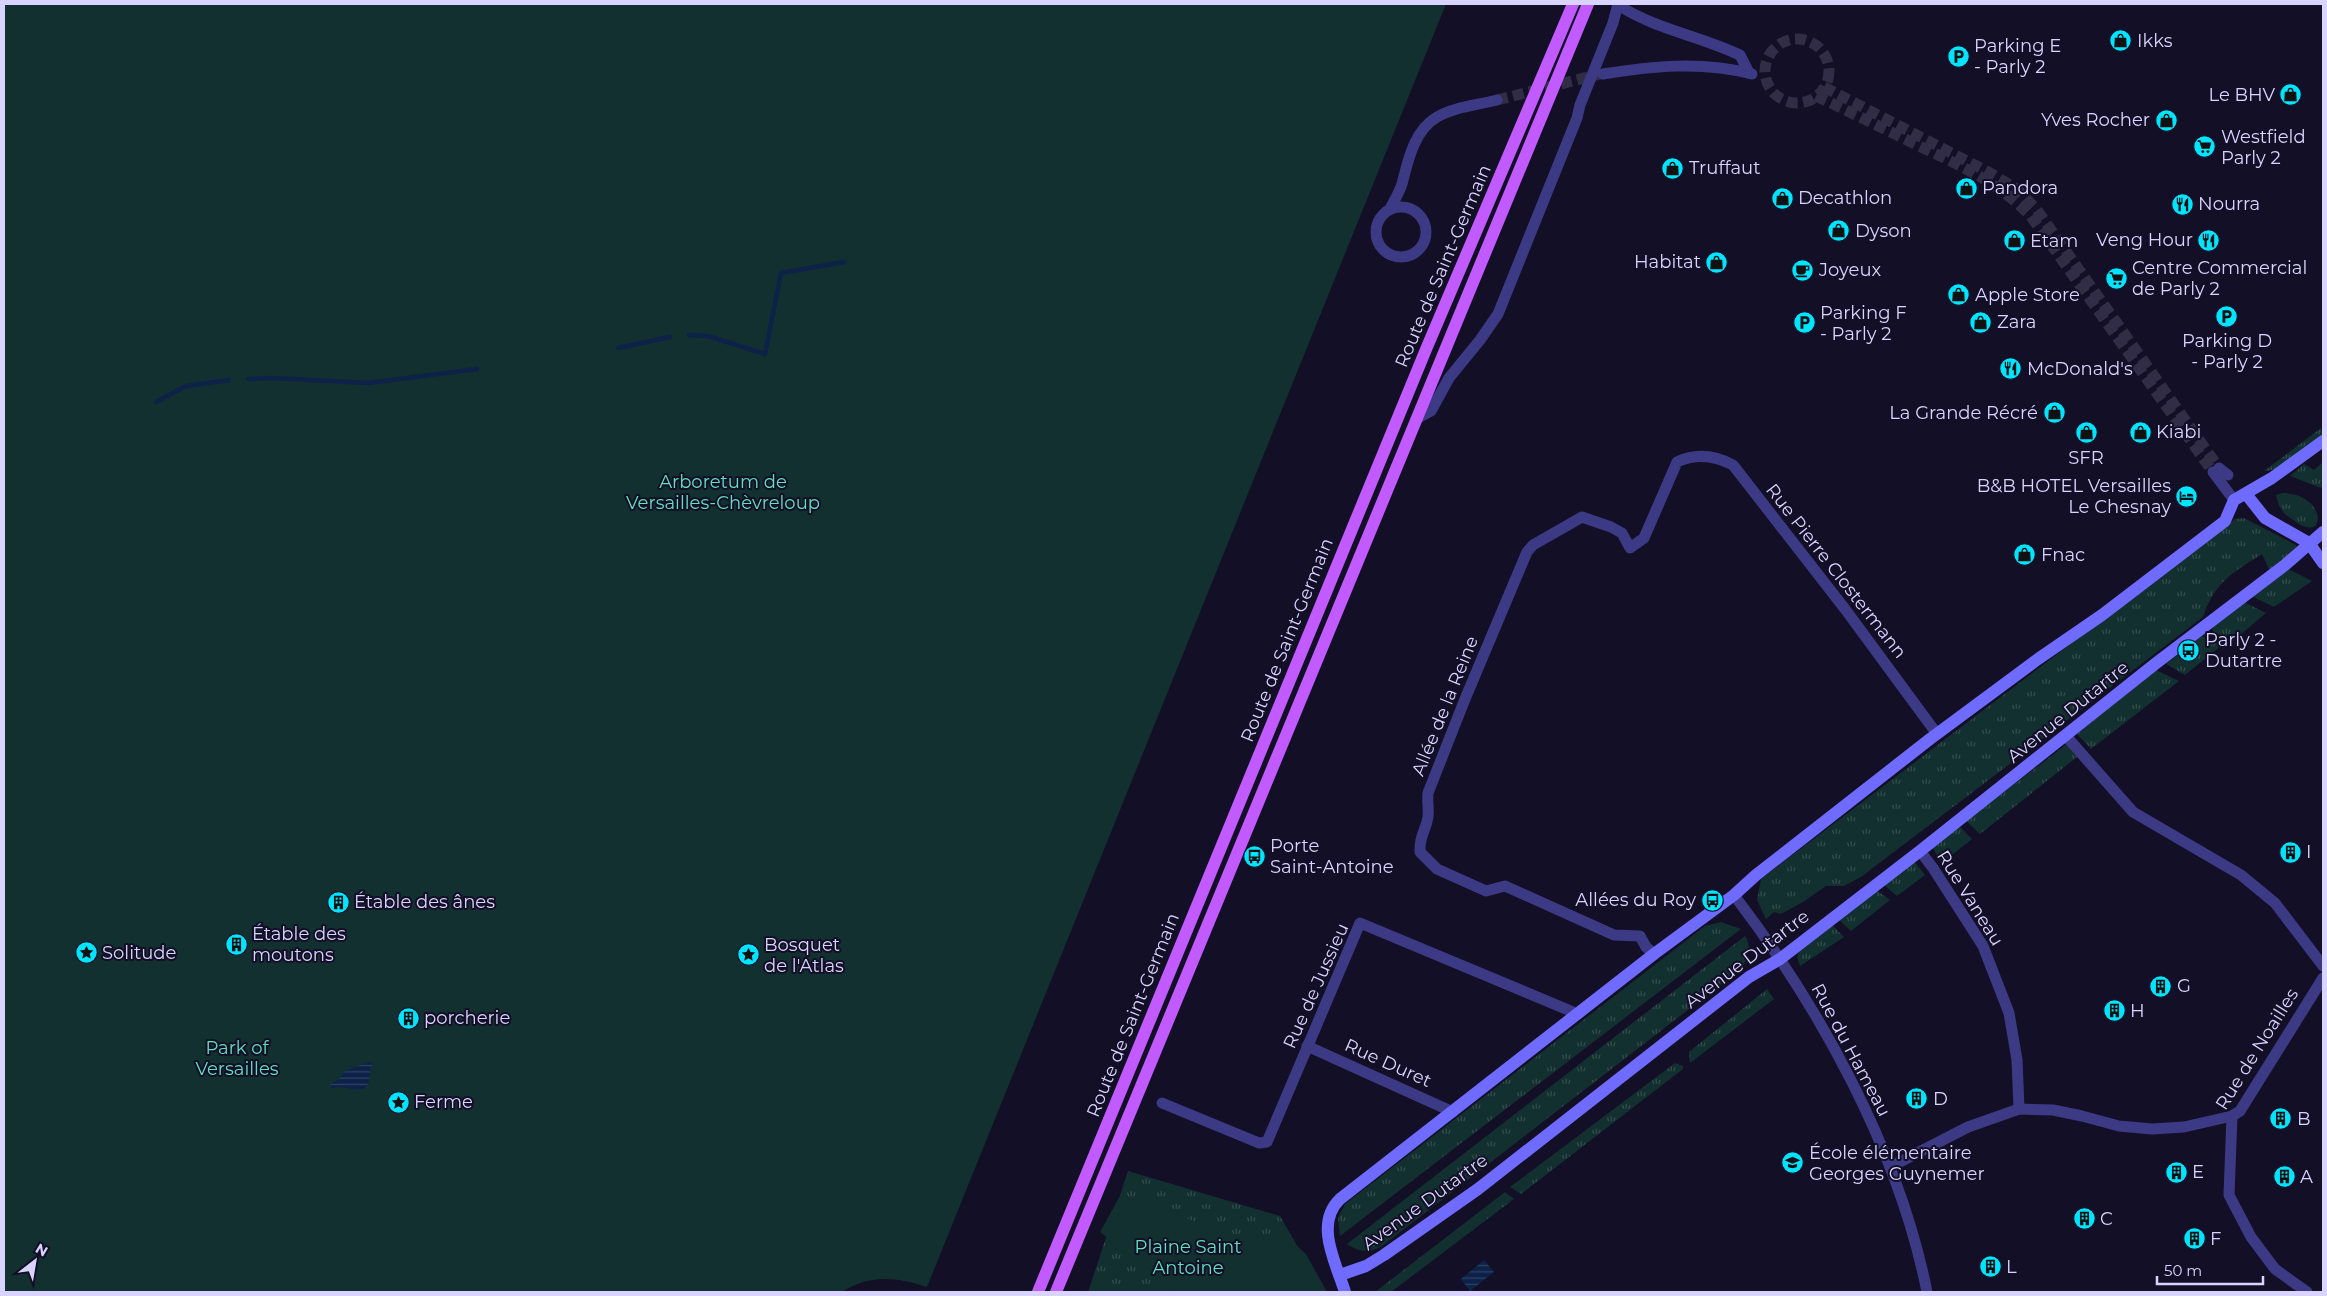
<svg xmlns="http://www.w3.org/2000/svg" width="2327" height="1296" font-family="Montserrat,sans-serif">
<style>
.grass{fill:url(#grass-tufts)}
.green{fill:#12302f}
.water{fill:url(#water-rules)}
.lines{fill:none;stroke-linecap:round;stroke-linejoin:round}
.stream{stroke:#0c2248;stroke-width:4.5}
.street-tunnel{stroke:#312d47;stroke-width:11;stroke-dasharray:11 5.5;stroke-linecap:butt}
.street{stroke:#3d3a85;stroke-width:11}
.secondary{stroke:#6f6bff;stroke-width:12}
.primary{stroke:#c25bff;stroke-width:12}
.labels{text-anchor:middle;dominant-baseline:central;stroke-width:4;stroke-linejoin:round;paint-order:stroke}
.poi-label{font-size:18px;fill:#d9d4ff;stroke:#130f26;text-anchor:start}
.street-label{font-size:18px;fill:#d9d4ff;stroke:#130f26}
.park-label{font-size:18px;fill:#5fe0c0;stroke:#130f26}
</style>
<defs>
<pattern id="grass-tufts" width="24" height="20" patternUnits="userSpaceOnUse" patternTransform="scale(1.25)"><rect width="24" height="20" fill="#12302f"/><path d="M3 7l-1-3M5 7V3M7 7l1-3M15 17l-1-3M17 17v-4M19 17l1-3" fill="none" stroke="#344d4e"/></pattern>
<pattern id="water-rules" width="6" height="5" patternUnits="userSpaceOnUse" patternTransform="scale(1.25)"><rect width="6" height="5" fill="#0c2248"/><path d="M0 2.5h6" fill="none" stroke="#2f4163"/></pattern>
</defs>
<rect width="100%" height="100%" fill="#130f26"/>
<!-- grass -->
<g class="grass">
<path d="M2321 428 2323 434C2311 444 2279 473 2264 471Z"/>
<path d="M2323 462V485L2321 488 2290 476 2304 464 2314 470Z"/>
<path d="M2283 493C2327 494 2327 544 2296 522 2284 515 2279 509 2276 495Z"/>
<path d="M2244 518 2296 545 2297 549 2270 571 2262 554C2232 573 2215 582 2203 617L1861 877 1844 886H1826L1803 902 1781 914 1774 912 1766 919 1757 900 1761 879 2235 519Z"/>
<path d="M2288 569 2312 581 2274 607 2251 596Z"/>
<path d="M2244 602 2266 613 2233 641 2213 632 2212 625Z"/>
<path d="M2202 636 2222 645 2185 675 2166 664Z"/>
<path d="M2156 670 2179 681 2091 749 2077 734Z"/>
<path d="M2067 744 2077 757 1980 834 1966 821Z"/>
<path d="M1959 826 1972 839 1942 863 1932 847Z"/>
<path d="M1913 860 1925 875 1897 896 1883 884Z"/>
<path d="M1875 889 1890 900 1851 931 1838 919Z"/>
<path d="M1721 922 1741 929 1340 1236 1338 1218 1345 1204 1705 926Z"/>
<path d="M1831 924 1844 937 1800 966 1797 957 1801 946Z"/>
<path d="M1745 936C1752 948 1749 958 1741 969L1382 1246C1369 1254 1359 1252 1347 1244Z"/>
<path d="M1767 989 1774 999 1690 1063 1689 1052Z"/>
<path d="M1675 1063 1683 1066V1069L1521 1194 1510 1187Z"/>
<path d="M1128 1171 1280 1216 1324 1292H1088Z"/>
<path d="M1505 1192 1514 1199 1391 1292H1375Z"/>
</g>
<!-- green -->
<g class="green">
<path d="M4 4H1446L927 1287C896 1277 870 1274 842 1292H4Z"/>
<path d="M1121 1194 1239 1238 1293 1242 1306 1254 1327 1292H1177L1100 1232Z"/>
</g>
<!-- water -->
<g class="water">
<path d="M370 1062 373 1065 370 1068C371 1107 345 1080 332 1089L330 1084 338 1080 346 1070Z"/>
<path d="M1484 1260 1494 1272 1470 1291 1461 1279Z"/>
</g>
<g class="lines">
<!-- stream -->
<g class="stream">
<path d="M689 335 708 336 765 354 781 273 844 262"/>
<path d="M618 348 670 337"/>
<path d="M248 379 271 378 368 383 477 369"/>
<path d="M156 402 186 386 229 380"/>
</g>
<!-- street-tunnel -->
<g class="street-tunnel">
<circle cx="1797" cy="71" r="32"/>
<path d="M1824 87 1992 174 2018 190 2037 210 2219 468"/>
<path d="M1816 96C1850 112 1883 128 1917 145 1959 165 1996 181 2030 215L2213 472"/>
<path d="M1497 100 1600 74"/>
</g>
<!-- street -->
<g class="street">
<path d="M1618 5C1655 29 1700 36 1740 55L1749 73"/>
<path d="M1603 74C1653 66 1702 61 1752 74"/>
<circle cx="1401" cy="232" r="25"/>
<path d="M1390 209C1394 201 1399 193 1402 184 1408 161 1414 130 1437 117 1454 107 1478 105 1497 100"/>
<path d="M1418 418 1431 411 1449 378 1480 340 1498 314 1577 118 1580 105 1613 23 1618 4"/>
<path d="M2219 468 2228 475"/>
<path d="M2213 472 2234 500"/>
<path d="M2066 736 2133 812 2241 875 2275 903 2323 966"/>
<path d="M1920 851 1933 868 1983 946 2009 1013 2017 1060 2019 1109"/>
<path d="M1734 895C1821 1009 1899 1151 1927 1292"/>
<path d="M1654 954 1646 947 1640 936 1614 935 1505 886 1486 891 1437 869 1420 852C1419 835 1426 831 1428 817 1429 809 1427 802 1428 793L1465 699 1527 552 1533 545 1582 517 1611 527 1622 533 1630 548 1644 538 1677 462C1696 453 1714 455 1733 465L1845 609 1937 734"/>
<path d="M1307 1046 1453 1112"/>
<path d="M1162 1103 1259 1143 1267 1142 1360 923 1578 1014"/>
<path d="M2232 1116 2229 1195 2251 1237 2275 1269 2307 1292"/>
<path d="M1890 1167 1968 1127 2019 1109 2053 1110 2082 1116 2119 1126 2152 1129 2184 1127 2232 1116 2240 1111 2323 978"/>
</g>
<!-- secondary -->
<g class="secondary">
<path d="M2246 494 2265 518 2309 543 2323 563"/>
<path d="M1340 1275 1366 1266 1384 1255 1478 1189 1749 977 1780 959 1920 851 2155 664 2285 565 2323 532"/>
<path d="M1345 1292C1336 1263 1314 1224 1340 1199L1654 954 1734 895 1756 875 1930 739 2038 659 2102 615 2225 521 2234 500 2272 478 2323 441"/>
</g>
<!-- primary -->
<g class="primary">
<path d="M1038 1292 1427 347 1573 4"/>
<path d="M1056 1292 1588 4"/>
</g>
</g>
<!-- icons -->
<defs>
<symbol id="shop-disc" viewBox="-11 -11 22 22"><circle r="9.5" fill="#00e5ff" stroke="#130f26"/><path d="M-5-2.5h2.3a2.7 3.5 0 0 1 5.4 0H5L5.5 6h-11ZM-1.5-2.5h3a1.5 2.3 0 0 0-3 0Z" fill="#111"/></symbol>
<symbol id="parking-disc" viewBox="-11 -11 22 22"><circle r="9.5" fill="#00e5ff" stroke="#130f26"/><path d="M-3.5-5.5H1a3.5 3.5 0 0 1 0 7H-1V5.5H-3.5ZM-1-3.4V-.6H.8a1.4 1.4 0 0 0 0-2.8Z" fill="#111"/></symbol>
<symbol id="supermarket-disc" viewBox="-11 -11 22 22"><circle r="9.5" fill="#00e5ff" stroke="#130f26"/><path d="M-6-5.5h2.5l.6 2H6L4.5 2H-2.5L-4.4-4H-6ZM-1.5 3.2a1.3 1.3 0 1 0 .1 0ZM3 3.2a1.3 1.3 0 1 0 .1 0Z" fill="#111"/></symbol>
<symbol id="restaurant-disc" viewBox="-11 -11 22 22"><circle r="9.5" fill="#00e5ff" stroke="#130f26"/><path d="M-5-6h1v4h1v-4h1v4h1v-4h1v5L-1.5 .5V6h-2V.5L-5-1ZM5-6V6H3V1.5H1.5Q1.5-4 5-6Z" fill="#111"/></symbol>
<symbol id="cafe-disc" viewBox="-11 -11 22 22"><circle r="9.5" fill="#00e5ff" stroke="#130f26"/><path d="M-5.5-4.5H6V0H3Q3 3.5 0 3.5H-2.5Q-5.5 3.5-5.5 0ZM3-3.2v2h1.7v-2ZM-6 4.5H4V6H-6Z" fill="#111"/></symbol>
<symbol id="hotel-disc" viewBox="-11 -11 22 22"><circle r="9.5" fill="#00e5ff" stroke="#130f26"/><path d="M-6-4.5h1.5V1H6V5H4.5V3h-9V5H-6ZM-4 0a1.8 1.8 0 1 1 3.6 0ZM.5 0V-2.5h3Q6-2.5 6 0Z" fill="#111"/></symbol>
<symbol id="bus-disc" viewBox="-11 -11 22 22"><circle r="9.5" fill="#00e5ff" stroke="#130f26"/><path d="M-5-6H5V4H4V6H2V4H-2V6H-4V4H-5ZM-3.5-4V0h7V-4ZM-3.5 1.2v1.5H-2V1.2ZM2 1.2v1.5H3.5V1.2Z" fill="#111"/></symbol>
<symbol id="building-disc" viewBox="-11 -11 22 22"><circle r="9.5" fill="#00e5ff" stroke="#130f26"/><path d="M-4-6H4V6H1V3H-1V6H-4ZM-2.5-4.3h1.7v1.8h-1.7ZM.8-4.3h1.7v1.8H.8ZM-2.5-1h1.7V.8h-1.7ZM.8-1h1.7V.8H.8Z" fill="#111"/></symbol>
<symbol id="sight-disc" viewBox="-11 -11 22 22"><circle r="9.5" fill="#00e5ff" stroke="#130f26"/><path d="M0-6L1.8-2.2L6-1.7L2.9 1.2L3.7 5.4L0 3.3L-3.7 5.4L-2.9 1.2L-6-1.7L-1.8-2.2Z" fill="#111"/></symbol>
<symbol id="school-disc" viewBox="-11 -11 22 22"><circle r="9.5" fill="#00e5ff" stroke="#130f26"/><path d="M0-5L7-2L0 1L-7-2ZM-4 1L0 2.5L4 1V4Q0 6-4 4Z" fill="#111"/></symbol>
</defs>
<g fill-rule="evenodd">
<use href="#shop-disc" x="2108" y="28" width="25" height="25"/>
<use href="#parking-disc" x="1946" y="44" width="25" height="25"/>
<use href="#shop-disc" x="2278" y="82" width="25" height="25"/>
<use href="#shop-disc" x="2154" y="108" width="25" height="25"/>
<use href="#supermarket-disc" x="2192" y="134" width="25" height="25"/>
<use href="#shop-disc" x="1660" y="156" width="25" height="25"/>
<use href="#shop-disc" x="1954" y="176" width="25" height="25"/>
<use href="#shop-disc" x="1770" y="186" width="25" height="25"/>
<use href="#restaurant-disc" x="2170" y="192" width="25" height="25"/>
<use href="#shop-disc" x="1826" y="218" width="25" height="25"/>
<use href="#restaurant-disc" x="2196" y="228" width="25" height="25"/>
<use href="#shop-disc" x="2002" y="228" width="25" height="25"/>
<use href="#shop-disc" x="1704" y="250" width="25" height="25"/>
<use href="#cafe-disc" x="1790" y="258" width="25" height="25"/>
<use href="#supermarket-disc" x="2104" y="266" width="25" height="25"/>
<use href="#shop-disc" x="1946" y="282" width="25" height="25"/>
<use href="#parking-disc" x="2214" y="304" width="25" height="25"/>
<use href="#shop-disc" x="1968" y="310" width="25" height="25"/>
<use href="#parking-disc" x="1792" y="310" width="25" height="25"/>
<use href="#restaurant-disc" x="1998" y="356" width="25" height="25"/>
<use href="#shop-disc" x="2042" y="400" width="25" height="25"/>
<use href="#shop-disc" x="2128" y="420" width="25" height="25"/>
<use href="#shop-disc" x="2074" y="420" width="25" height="25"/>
<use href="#hotel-disc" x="2174" y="484" width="25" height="25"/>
<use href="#shop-disc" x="2012" y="542" width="25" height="25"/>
<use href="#bus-disc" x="2176" y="638" width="25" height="25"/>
<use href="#building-disc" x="2278" y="840" width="25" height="25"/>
<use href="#bus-disc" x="1242" y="844" width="25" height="25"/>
<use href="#bus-disc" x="1700" y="888" width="25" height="25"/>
<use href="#building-disc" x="326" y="890" width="25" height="25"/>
<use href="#building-disc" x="224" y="932" width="25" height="25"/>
<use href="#sight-disc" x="74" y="940" width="25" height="25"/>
<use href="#sight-disc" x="736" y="942" width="25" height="25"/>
<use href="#building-disc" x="2148" y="974" width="25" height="25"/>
<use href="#building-disc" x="2102" y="998" width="25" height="25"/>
<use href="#building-disc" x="396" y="1006" width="25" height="25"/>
<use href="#building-disc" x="1904" y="1086" width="25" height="25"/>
<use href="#sight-disc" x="386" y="1090" width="25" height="25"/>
<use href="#building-disc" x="2268" y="1106" width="25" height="25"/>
<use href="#school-disc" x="1780" y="1150" width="25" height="25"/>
<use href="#building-disc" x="2164" y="1160" width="25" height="25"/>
<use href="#building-disc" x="2272" y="1164" width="25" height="25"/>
<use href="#building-disc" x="2072" y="1206" width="25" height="25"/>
<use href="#building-disc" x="2182" y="1226" width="25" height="25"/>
<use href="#building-disc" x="1978" y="1254" width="25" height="25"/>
</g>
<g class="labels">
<!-- poi labels -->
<g class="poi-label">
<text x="2137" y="41">Ikks</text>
<text x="1974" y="46">Parking E<tspan x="1974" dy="21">- Parly 2</tspan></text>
<text x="2275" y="95" text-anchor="end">Le BHV</text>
<text x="2150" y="120" text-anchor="end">Yves Rocher</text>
<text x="2221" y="137">Westfield<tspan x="2221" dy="21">Parly 2</tspan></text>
<text x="1689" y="168">Truffaut</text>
<text x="1982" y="188">Pandora</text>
<text x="1798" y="198">Decathlon</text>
<text x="2198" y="204">Nourra</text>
<text x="1855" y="231">Dyson</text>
<text x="2193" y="240" text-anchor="end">Veng Hour</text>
<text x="2030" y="241">Etam</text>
<text x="1701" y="262" text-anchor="end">Habitat</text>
<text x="2132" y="268">Centre Commercial<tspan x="2132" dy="21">de Parly 2</tspan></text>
<text x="1819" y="270">Joyeux</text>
<text x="1975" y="295">Apple Store</text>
<text x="1820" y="313">Parking F<tspan x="1820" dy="21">- Parly 2</tspan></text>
<text x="1997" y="322">Zara</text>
<text x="2227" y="341" text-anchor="middle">Parking D<tspan x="2227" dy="21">- Parly 2</tspan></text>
<text x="2027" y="369">McDonald's</text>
<text x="2038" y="413" text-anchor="end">La Grande Récré</text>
<text x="2156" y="432">Kiabi</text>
<text x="2086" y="458" text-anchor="middle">SFR</text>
<text x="2171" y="486" text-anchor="end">B&amp;B HOTEL Versailles<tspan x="2171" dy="21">Le Chesnay</tspan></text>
<text x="2041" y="555">Fnac</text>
<text x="2205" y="640">Parly 2 -<tspan x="2205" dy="21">Dutartre</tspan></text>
<text x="1270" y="846">Porte<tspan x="1270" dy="21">Saint-Antoine</tspan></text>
<text x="2306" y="852">I</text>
<text x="1696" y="900" text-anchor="end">Allées du Roy</text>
<text x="354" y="902">Étable des ânes</text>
<text x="252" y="934">Étable des<tspan x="252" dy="21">moutons</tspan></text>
<text x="764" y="945">Bosquet<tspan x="764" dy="21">de l'Atlas</tspan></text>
<text x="102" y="953">Solitude</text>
<text x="2177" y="986">G</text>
<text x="2130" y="1011">H</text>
<text x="424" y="1018">porcherie</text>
<text x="1933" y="1099">D</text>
<text x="414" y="1102">Ferme</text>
<text x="2297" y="1119">B</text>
<text x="1809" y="1153">École élémentaire<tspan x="1809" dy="21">Georges Guynemer</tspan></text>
<text x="2192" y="1172">E</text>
<text x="2300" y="1177">A</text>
<text x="2100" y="1219">C</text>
<text x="2210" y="1239">F</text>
<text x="2006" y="1267">L</text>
</g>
<!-- street labels -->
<g class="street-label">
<text transform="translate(1443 266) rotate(-67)">Route de Saint-Germain</text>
<text transform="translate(1836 571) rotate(52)">Rue Pierre Clostermann</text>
<text transform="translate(1287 640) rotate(-68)">Route de Saint-Germain</text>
<text transform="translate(1445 706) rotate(-68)">Allée de la Reine</text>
<text transform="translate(2068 712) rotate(-39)">Avenue Dutartre</text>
<text transform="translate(1970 898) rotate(58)">Rue Vaneau</text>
<text transform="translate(1747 959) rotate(-37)">Avenue Dutartre</text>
<text transform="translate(1316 986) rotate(-66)">Rue de Jussieu</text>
<text transform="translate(1133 1015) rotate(-68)">Route de Saint-Germain</text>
<text transform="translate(2257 1049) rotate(-58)">Rue de Noailles</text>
<text transform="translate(1851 1050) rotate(62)">Rue du Hameau</text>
<text transform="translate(1388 1063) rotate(24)">Rue Duret</text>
<text transform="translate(1425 1202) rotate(-36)">Avenue Dutartre</text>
</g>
<!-- park labels -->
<g class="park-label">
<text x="723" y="482">Arboretum de<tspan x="723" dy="21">Versailles-Chèvreloup</tspan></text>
<text x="237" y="1048">Park of<tspan x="237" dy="21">Versailles</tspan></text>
<text x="1188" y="1247">Plaine Saint<tspan x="1188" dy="21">Antoine</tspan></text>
</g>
</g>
<!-- border -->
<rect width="2327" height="1296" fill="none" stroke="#d9d4ff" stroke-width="10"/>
<!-- north arrow -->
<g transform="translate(35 1261) rotate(31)" stroke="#130f26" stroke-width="4" paint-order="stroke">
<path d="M0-4L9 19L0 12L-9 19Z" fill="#d9d4ff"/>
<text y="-8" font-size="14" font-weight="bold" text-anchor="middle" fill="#d9d4ff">N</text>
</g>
<!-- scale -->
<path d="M2157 1276v8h106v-8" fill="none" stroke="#d9d4ff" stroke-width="2.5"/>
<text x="2164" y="1276" font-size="15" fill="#d9d4ff" stroke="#130f26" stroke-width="4" paint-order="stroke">50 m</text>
</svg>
